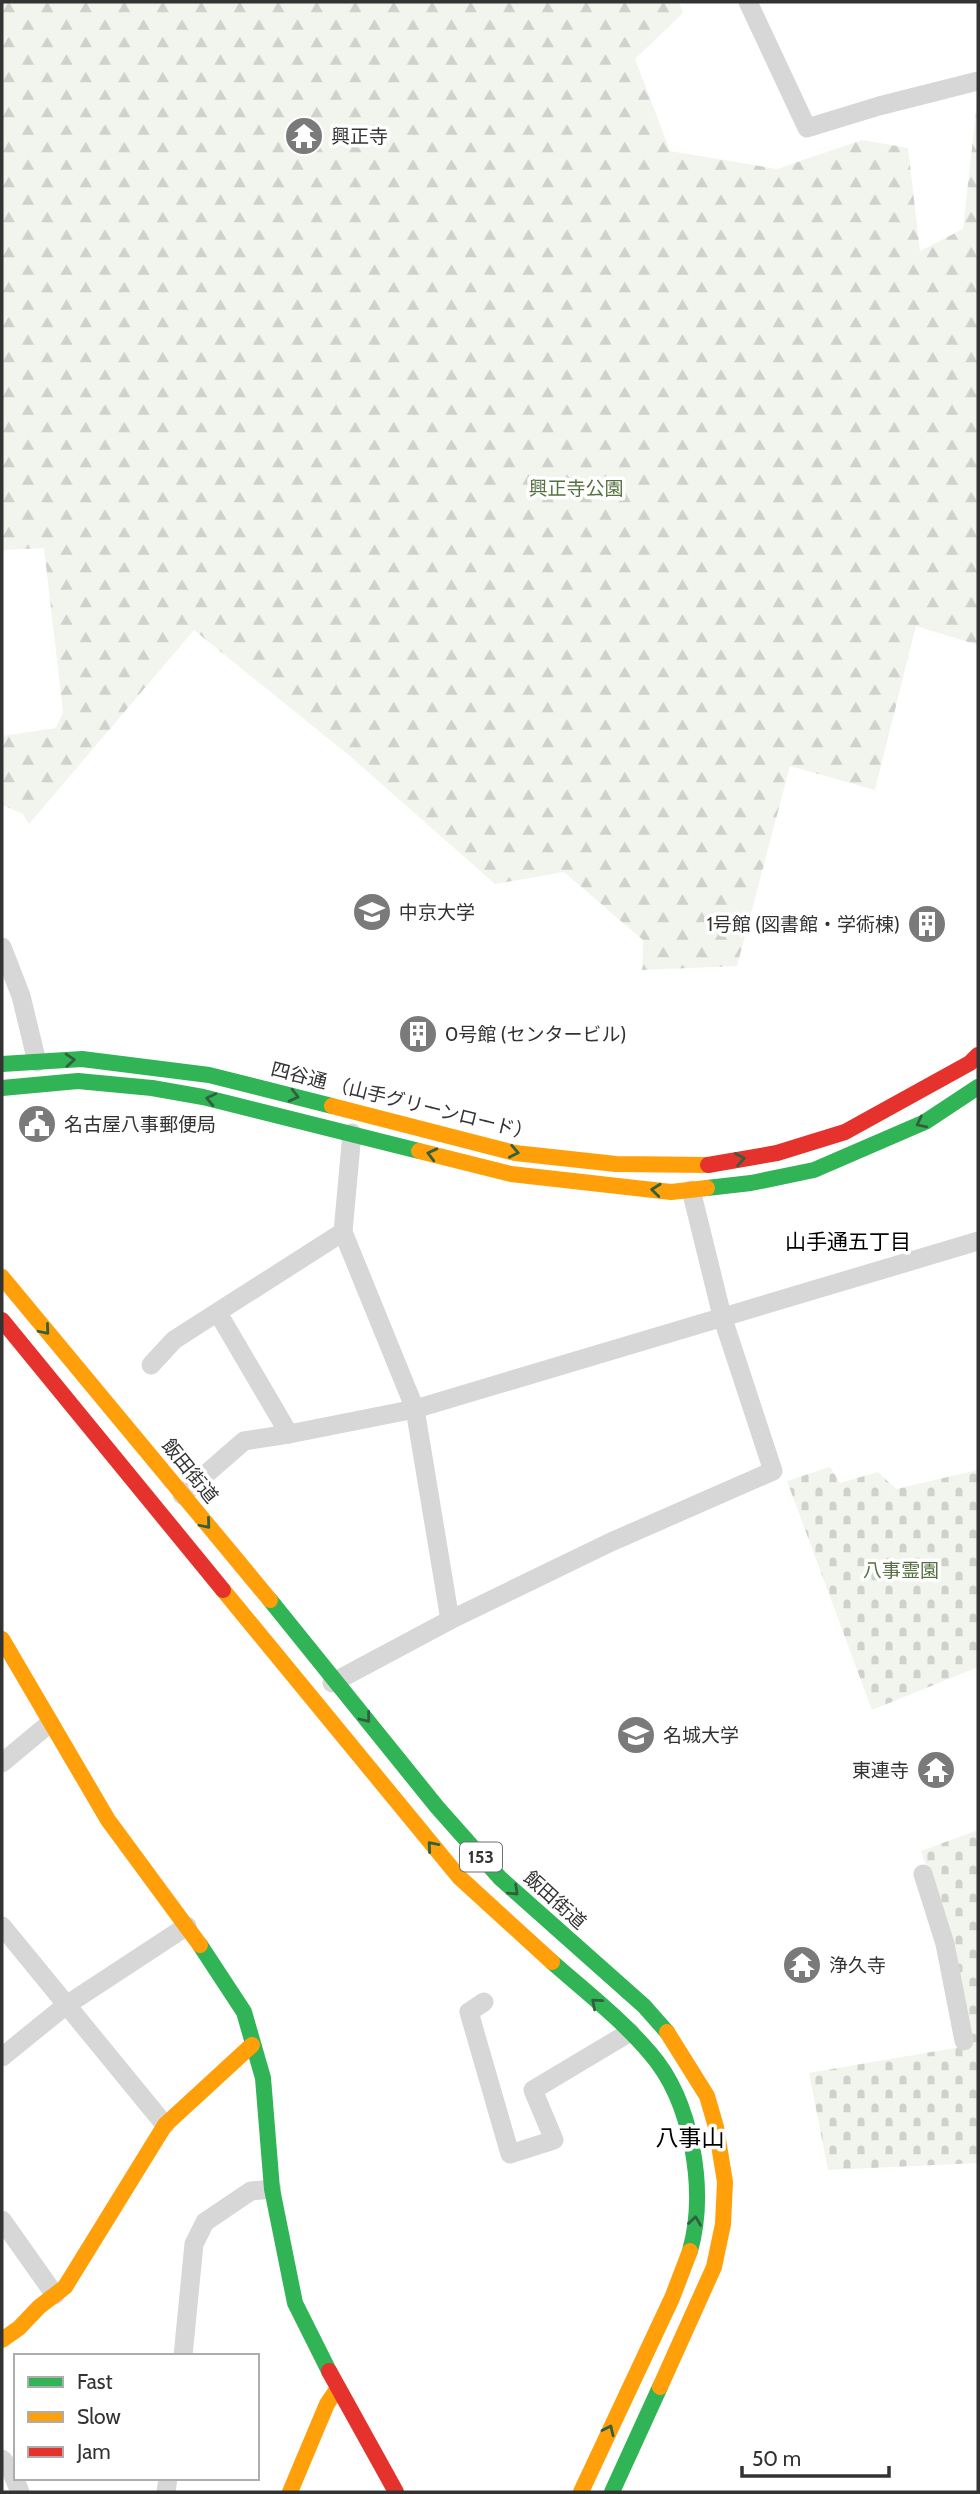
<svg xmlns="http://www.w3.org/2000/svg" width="980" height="2494" font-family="Cabin,'Noto Sans JP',sans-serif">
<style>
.forest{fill:url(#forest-firs)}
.cemetery{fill:url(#cemetery-stones)}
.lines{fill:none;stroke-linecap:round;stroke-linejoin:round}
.street{stroke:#d7d7d7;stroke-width:19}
.fast{stroke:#30b455;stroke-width:16}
.slow{stroke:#ff9f0a;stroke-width:16}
.jam{stroke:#e5322d;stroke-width:16}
.oneway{stroke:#32603f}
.labels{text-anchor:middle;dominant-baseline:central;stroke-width:7;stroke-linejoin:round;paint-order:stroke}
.shield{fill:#fff;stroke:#707070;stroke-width:2}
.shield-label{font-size:18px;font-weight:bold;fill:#333}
.poi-label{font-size:19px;fill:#333;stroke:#fff;text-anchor:start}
.park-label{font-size:19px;fill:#56703f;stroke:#fff}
.street-label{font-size:19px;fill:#333;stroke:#fff}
.neighbourhood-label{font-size:21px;fill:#000;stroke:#fff}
.quarter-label{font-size:23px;fill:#000;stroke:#fff}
</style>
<defs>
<pattern id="forest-firs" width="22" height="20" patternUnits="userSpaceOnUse" patternTransform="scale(1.75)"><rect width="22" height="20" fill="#f1f5ed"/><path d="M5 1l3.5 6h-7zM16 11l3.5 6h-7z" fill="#cfd2cc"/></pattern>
<pattern id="cemetery-stones" width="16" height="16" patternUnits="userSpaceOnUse" patternTransform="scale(1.75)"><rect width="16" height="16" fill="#f1f5ed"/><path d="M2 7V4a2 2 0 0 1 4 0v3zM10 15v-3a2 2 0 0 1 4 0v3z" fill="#cfd2cc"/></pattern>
</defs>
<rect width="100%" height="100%" fill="#fff"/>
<!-- forest -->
<path class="forest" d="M2 2H679L683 13 635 59 670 151 777 169 862 140 908 148 920 251 963 229 978 93V645L916 626 875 790 790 766 737 966 642 970 643 940 564 872 495 884 351 757 194 630 29 824 23 814 2 805V736L56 728 63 712 44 548 2 550Z"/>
<!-- cemetery -->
<g class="cemetery">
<path d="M830 1467 840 1483 878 1472 896 1489 978 1470V1667L872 1710 787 1481Z"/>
<path d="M978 1830V2163L828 2170 809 2073 972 2045 935 1890 921 1851Z"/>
</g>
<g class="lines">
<!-- street -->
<g class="street">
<path d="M748 2 807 128 879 106 978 81"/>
<path d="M2 947 21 996 37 1062"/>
<path d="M352 1133 343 1232 415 1409 450 1620"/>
<path d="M218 1313 289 1434 415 1409 978 1241"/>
<path d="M151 1365 174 1340 343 1232"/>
<path d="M182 1495 244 1441 289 1434"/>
<path d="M332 1683 450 1620 611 1542 773 1471 722 1316 691 1190"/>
<path d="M2 1763 50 1723"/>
<path d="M923 1874 945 1944 964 2041"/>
<path d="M2 1926 165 2125"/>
<path d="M484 2002 469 2012 510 2154 554 2140 533 2090 630 2032"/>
<path d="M2 2057 65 2006 187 1926"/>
<path d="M2 2220 55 2295"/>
<path d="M183 2356 194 2244 205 2222 251 2191 272 2189"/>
<path d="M2 2459 10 2468 20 2492"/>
<path d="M166 2492 168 2478"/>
</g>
<!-- fast -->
<g class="fast">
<path d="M2 1064 82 1059 209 1075 332 1106"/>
<path d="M2 1088 78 1081 152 1088 203 1097 419 1151"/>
<path d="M707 1188 751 1183 814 1170 925 1122 978 1087"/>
<path d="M270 1600 437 1807 500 1878 644 2006 667 2032"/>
<path d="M200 1945 244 2012 263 2078 272 2189 295 2303 329 2371"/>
<path d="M552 1962C585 1991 621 2019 650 2053 692 2101 707 2190 690 2251"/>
<path d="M612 2492 660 2387"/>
</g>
<!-- slow -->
<g class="slow">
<path d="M332 1106 515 1153 616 1164 708 1165"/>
<path d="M419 1151 511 1174 671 1192 707 1188"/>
<path d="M2 1277 270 1600"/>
<path d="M223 1590 459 1877 552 1962"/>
<path d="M2 1639 108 1820 200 1945"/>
<path d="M2 2340 19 2328 39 2307 65 2287 165 2125 252 2045"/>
<path d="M660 2387 714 2267 723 2224 725 2182 716 2127 707 2096 667 2032"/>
<path d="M290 2492 327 2404 338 2388"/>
<path d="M581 2492 672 2298 690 2251"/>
</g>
<!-- jam -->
<g class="jam">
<path d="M708 1165 777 1153 845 1132 970 1063 978 1055"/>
<path d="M2 1320 223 1590"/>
<path d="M329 2371 396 2492"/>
</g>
</g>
<!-- one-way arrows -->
<defs><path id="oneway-chevron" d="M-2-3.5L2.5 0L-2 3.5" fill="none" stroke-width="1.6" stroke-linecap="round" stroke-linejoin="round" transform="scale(1.75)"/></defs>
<g class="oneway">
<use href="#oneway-chevron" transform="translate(70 1060) rotate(-4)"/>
<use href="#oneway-chevron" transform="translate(294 1096) rotate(14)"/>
<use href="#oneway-chevron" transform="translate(211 1099) rotate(-167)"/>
<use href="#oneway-chevron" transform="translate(921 1123) rotate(153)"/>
<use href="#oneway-chevron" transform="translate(514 1152) rotate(11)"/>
<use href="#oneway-chevron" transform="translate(432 1154) rotate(-166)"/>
<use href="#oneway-chevron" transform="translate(740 1159) rotate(-10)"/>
<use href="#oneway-chevron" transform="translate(656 1190) rotate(-174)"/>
<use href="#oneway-chevron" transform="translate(45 1330) rotate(50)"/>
<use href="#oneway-chevron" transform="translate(206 1524) rotate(50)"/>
<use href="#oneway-chevron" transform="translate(366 1718) rotate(52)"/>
<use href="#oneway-chevron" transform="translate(432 1846) rotate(-131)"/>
<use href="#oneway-chevron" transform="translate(514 1891) rotate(43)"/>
<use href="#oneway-chevron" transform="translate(596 2003) rotate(-139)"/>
<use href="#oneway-chevron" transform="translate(695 2221) rotate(-82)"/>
<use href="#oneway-chevron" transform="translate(609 2430) rotate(-65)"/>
</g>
<!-- icons -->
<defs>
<symbol id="temple-disc" viewBox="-11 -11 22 22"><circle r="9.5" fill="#7a7a7a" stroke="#fff"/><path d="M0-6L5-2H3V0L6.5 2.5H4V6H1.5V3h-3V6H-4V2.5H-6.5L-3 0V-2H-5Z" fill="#fff"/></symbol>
<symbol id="university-disc" viewBox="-11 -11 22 22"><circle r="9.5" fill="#7a7a7a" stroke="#fff"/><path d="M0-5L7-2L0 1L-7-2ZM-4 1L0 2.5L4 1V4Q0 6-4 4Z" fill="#fff"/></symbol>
<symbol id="building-disc" viewBox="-11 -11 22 22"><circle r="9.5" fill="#7a7a7a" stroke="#fff"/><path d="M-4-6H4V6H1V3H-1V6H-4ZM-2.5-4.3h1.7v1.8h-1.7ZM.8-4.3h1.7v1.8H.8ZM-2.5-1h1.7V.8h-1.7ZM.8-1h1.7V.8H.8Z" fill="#fff"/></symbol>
<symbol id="civic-disc" viewBox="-11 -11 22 22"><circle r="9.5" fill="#7a7a7a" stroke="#fff"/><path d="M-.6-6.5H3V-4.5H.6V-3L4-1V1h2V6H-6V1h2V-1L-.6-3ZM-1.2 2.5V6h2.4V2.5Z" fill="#fff"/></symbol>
</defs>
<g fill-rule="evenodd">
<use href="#temple-disc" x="282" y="114" width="44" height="44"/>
<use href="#university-disc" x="350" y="890" width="44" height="44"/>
<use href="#building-disc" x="905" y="902" width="44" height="44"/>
<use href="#building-disc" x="396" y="1012" width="44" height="44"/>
<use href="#civic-disc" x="15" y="1102" width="44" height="44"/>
<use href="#university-disc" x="614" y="1713" width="44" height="44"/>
<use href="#temple-disc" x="914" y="1748" width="44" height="44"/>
<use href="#temple-disc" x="780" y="1943" width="44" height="44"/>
</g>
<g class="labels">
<!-- shield labels -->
<rect class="shield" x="460" y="1842.5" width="42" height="29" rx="5"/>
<g class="shield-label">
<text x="481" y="1857">153</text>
</g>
<!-- poi labels -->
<g class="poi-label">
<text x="331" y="136">興正寺</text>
<text x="399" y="912">中京大学</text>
<text x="900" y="924" text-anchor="end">1号館 (図書館・学術棟)</text>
<text x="445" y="1034">0号館 (センタービル)</text>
<text x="64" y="1124">名古屋八事郵便局</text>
<text x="663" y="1735">名城大学</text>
<text x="909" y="1770" text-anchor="end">東連寺</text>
<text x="829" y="1965">浄久寺</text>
</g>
<!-- park labels -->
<g class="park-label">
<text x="576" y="488">興正寺公園</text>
<text x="901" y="1570">八事霊園</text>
</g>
<!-- street labels -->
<g class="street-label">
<text transform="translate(402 1101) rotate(14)">四谷通 （山手グリーンロード）</text>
<text transform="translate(190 1471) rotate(51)">飯田街道</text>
<text transform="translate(555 1900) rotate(42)">飯田街道</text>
</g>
<!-- neighbourhood labels -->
<g class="neighbourhood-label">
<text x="848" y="1241">山手通五丁目</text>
</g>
<!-- quarter labels -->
<g class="quarter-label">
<text x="690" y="2138">八事山</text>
</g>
</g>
<!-- border -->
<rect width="980" height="2494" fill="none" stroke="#333333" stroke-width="7"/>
<!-- legend -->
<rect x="14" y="2354" width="245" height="126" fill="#ffffff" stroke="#adadad" stroke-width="2"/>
<rect x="28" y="2377" width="35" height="10" fill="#30b455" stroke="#adadad" stroke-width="2"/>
<text x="77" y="2389" font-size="21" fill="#333333">Fast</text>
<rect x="28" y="2412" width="35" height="10" fill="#ff9f0a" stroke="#adadad" stroke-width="2"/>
<text x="77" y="2424" font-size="21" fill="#333333">Slow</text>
<rect x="28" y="2447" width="35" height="10" fill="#e5322d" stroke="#adadad" stroke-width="2"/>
<text x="77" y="2459" font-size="21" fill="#333333">Jam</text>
<!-- scale -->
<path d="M742 2466v10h147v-10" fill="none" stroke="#333333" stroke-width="3.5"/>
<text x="752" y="2466" font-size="21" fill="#333333" stroke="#ffffff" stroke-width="5" paint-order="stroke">50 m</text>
</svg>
